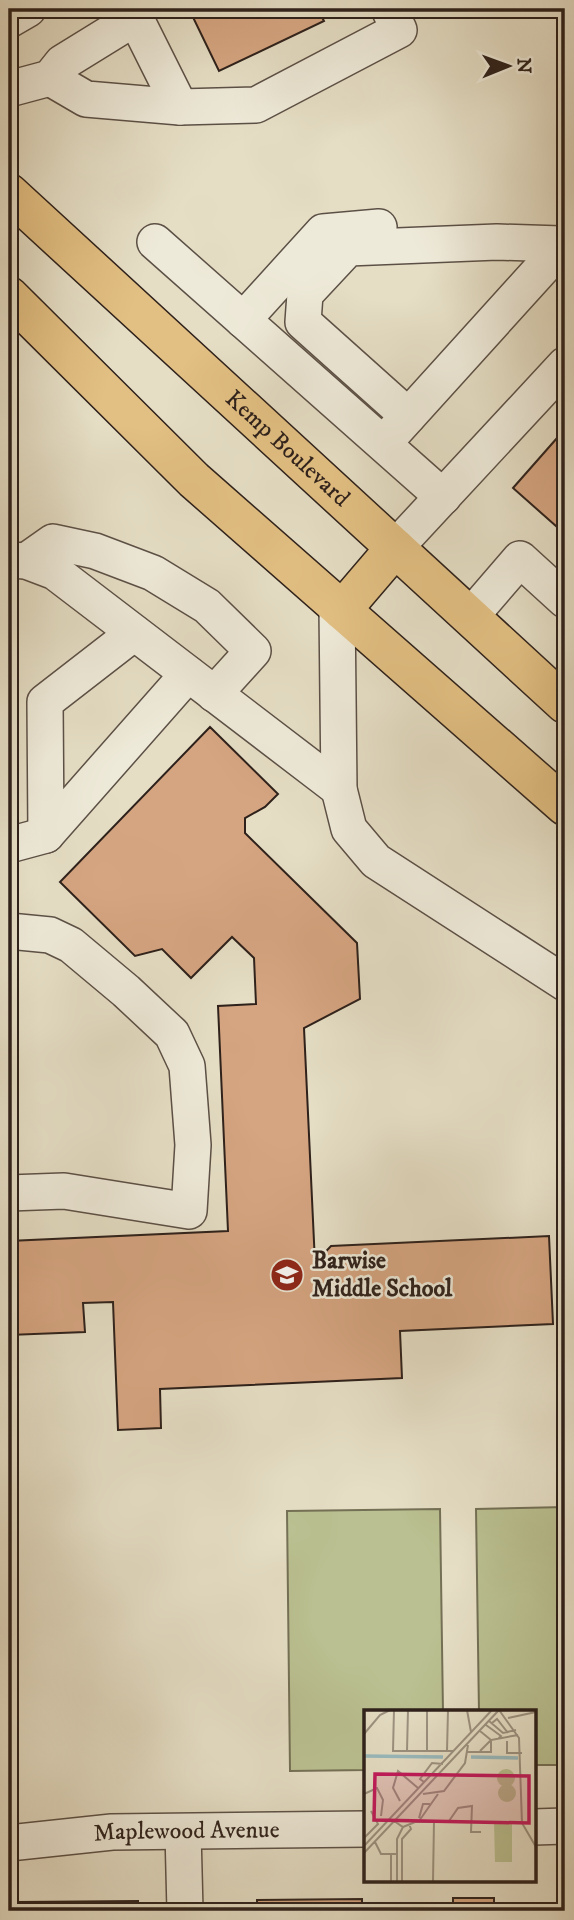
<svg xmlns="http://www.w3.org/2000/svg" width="574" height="1920" font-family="'IM FELL DW Pica',serif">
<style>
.green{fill:#bac091;stroke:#747056;stroke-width:2}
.building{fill:#d5a581;stroke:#2e211b;stroke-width:2}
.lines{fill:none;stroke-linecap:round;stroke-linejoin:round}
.minor-casing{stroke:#5c5046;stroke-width:38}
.major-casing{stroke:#2e211b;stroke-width:41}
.minor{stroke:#eeead9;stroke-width:35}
.major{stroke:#e2bf82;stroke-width:38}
.labels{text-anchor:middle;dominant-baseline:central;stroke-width:5;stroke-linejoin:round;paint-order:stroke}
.street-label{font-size:24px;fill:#2e211b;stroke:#eeead9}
.poi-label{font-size:24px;font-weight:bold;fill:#2e211b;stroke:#eeead9;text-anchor:start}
.inset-river{fill:none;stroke:#99babe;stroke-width:3.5}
.inset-road{fill:none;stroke:#9c9281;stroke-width:2}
.view{fill:#c2185b;fill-opacity:0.15;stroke:#c2185b;stroke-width:3.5}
.inset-edge{fill:none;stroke:#2e211b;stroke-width:3.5}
</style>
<rect width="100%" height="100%" fill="#e5dec5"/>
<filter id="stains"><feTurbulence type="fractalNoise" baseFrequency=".00286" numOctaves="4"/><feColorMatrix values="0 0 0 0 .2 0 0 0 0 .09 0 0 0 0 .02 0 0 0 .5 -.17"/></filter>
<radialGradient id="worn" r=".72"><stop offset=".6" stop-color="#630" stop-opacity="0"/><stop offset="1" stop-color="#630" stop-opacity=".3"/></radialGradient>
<!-- green -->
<g class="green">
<path d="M565 1507V1765H534V1712H479L476 1509Z"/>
<path d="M440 1509 443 1712H366V1770L290 1771 287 1511Z"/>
</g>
<!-- building -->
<g class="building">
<path d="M189 9H318L324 21 219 71Z"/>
<path d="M565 429V534L513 488Z"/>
<path d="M210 727 278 794 265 807 245 818V833L357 943 360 999 304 1028 315 1263 331 1246 549 1236 553 1324 400 1331 402 1378 160 1389 161 1428 118 1430 113 1302 83 1303 85 1332 9 1335V1241L228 1231 218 1006 256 1004 254 958 232 937 191 978 162 949 135 956 60 882Z"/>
<rect x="453" y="1898" width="41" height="13"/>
<path d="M362 1899V1911H257V1900Z"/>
<path d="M138 1901V1911H18V1902Z"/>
</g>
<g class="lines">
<defs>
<g id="minor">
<path d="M131 9 180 107"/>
<path d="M9 20 28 9"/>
<path d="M50 78 86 99 180 107 256 105 399 30 389 9"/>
<path d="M9 89 50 78 62 63 135 18"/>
<path d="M155 242 443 497"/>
<path d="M243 320 323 232 379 227"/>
<path d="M408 416 303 322 305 294 348 248 497 242 561 244"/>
<path d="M392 434 563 245"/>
<path d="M395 548 565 365"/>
<path d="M9 560 26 561 55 572 339 789"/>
<path d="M26 561 53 542 95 551 153 573 207 606 253 651 214 694"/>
<path d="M337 607 339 789 349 829 376 861 565 983"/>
<path d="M470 617 520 559 565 600"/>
<path d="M46 835 45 702 134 633"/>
<path d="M9 845 46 835 188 674"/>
<path d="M9 931 50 935 71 945 126 991 172 1034 187 1066 193 1145 189 1211 64 1191 9 1193"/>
<path d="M534 1827 565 1826"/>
<path d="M183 1832 185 1911"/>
<path id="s1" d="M9 1843 112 1832 366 1829"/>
</g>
<g id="major">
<path id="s2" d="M9 193 565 704"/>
<path d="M9 296 194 480 565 806"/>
<path d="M342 610 395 548"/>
</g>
</defs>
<!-- minor casing -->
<use href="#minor" class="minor-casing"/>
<!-- major casing -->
<use href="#major" class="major-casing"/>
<!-- minor -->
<use href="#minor" class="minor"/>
<!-- major -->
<use href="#major" class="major"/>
</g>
<!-- icons -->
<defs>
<symbol id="school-disc" viewBox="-11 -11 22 22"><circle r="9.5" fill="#8f2418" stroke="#eeead9"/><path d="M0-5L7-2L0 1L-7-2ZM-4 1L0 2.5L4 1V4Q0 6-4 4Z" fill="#fff"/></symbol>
</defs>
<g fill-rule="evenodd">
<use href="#school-disc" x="268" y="1256" width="38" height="38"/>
</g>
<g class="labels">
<!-- street labels -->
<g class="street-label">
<text stroke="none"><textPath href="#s2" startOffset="378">Kemp Boulevard</textPath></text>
<text stroke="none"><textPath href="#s1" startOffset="178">Maplewood Avenue</textPath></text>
</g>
<!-- poi labels -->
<g class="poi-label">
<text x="312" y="1261">Barwise<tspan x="312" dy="28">Middle School</tspan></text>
</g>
</g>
<!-- overview -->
<g transform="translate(364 1710)">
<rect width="172" height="172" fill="#e5dec5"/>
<path d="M133 68a9 9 0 1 1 18 0a9 9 0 1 1-18 0ZM134 83a9 9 0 1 1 18 0a9 9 0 1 1-18 0ZM130 112H148V152H131Z" fill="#bac091"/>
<path class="inset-river" d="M0 46 79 47M107 47 154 48"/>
<path class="inset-road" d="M30 0 29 41H90M103 0 107 22M135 0 155 28 158 113 172 137M144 8 172 2M125 11 139 23 152 20M128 13 133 9 144 23M122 15 137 26 134 29M116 21 127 30 116 41M0 24 16 5 26 0M143 31V43H158M43 41 44 0M63 41V0M83 41 84 0M103 42H127V30L154 25M60 72 56 69 68 53 79 54M0 84 13 78 19 90 17 106M59 84 80 81 101 53 104 35M36 91 29 78 34 61 54 78M55 108 59 94H66M30 111 39 117 51 112H106M55 111 74 84M85 111 94 98 108 96 107 122H117M0 128 14 114 7 101M11 132 17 144H33M0 136 128 0M0 143 135 0M27 171V144M33 171V129L39 117M38 171V129L47 119 45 114M69 171 70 111"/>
<path class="view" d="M11 64 165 66V113L10 110Z"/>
<rect width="172" height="172" class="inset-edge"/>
</g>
<!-- margin -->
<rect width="574" height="1920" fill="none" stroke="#e5dec5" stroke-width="35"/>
<rect x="10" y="10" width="553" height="1899" fill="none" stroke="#2e211b" stroke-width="3.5"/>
<rect x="18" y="18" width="539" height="1885" fill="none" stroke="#2e211b" stroke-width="2"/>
<!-- north arrow -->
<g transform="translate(508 66) rotate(89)" stroke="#eeead9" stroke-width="5" paint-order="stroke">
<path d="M0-5L12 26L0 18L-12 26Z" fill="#2e211b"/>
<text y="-10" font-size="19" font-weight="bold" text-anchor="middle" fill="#2e211b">N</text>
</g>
<rect width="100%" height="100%" filter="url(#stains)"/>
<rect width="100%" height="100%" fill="url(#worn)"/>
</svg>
